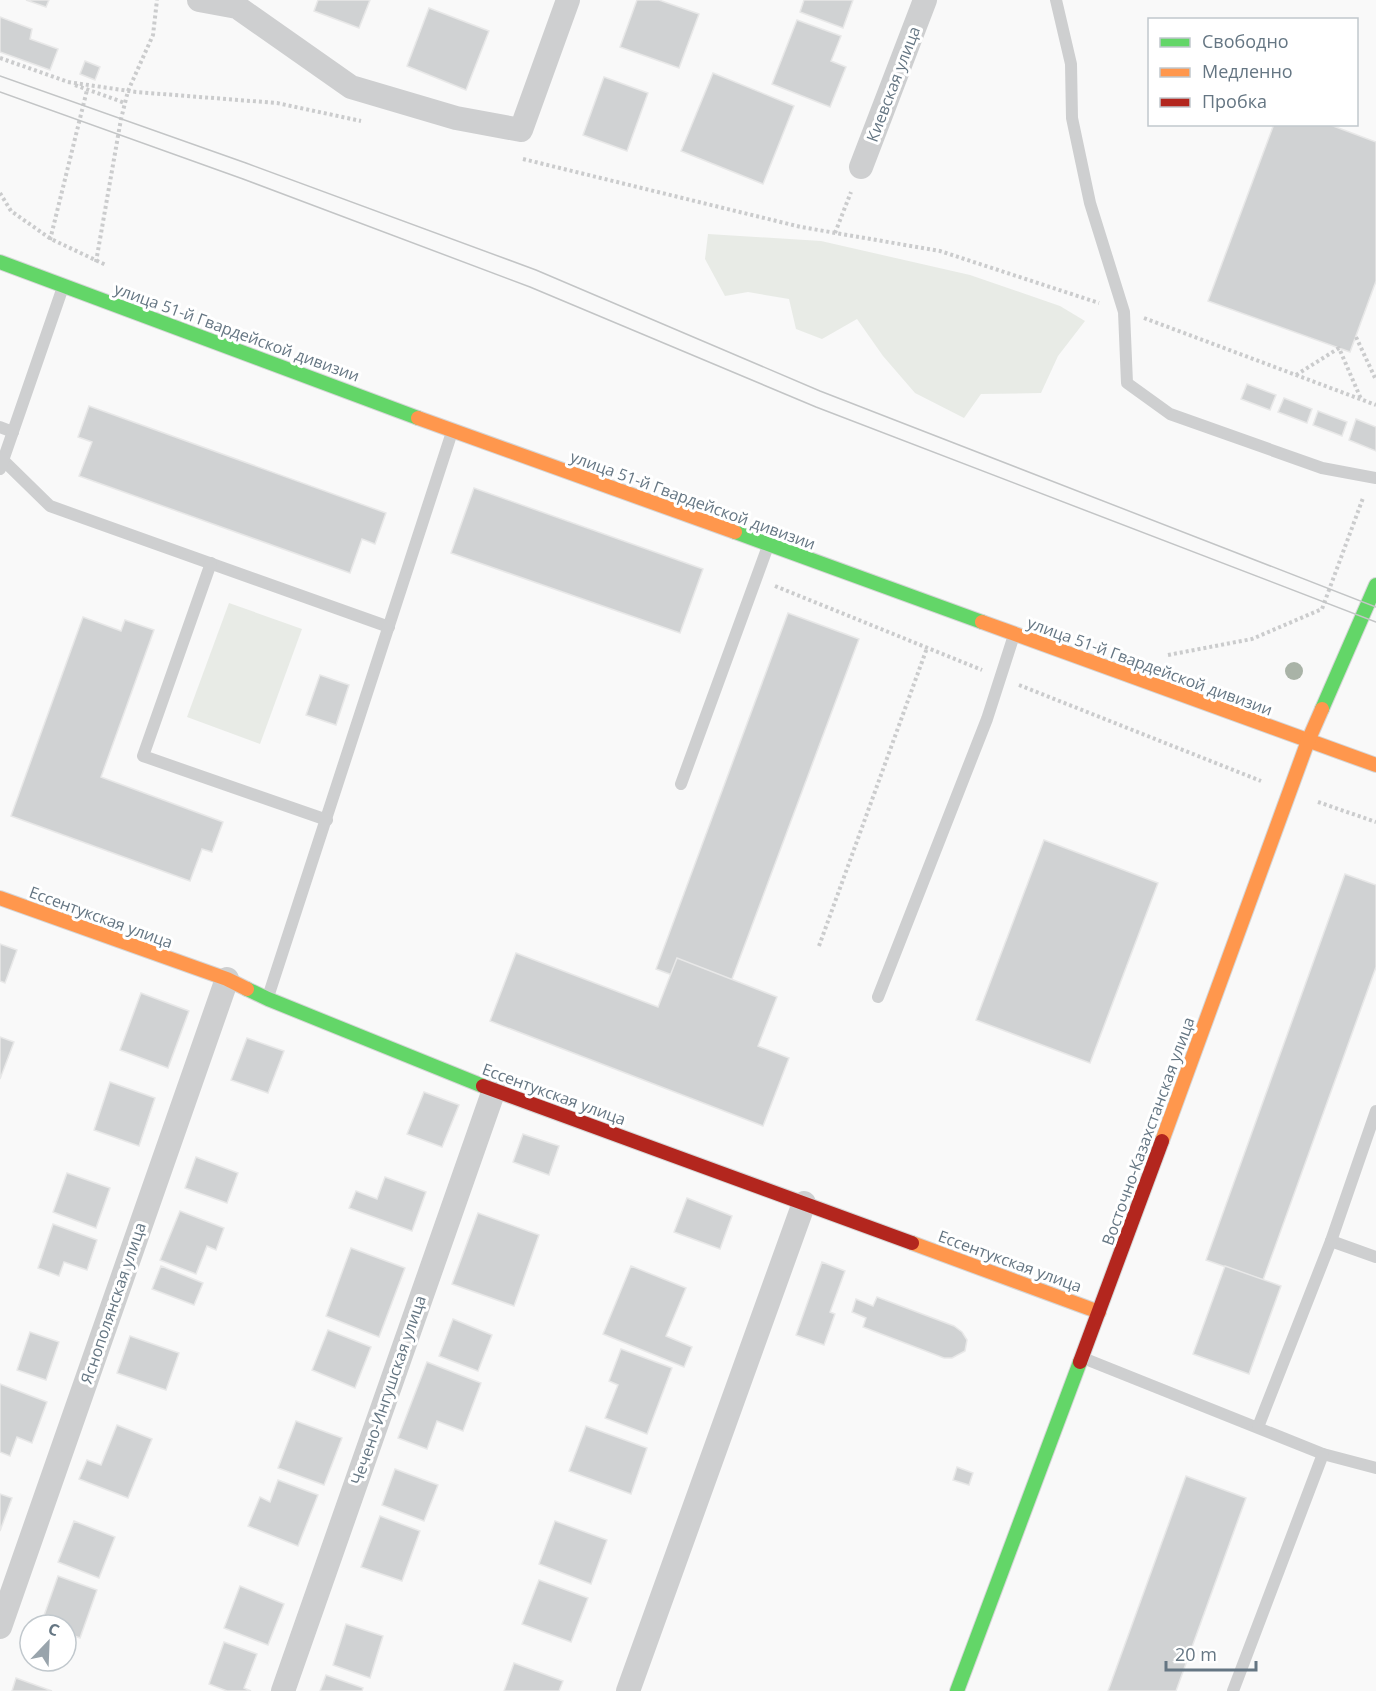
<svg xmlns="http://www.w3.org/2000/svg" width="1376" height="1691" font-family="'Open Sans',sans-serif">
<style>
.green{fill:#e8ebe6}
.building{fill:#d0d2d3;stroke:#e8e8e8;stroke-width:1.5}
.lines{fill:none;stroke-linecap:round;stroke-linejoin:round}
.fast-casing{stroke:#d5d6d7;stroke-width:16}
.slow-casing{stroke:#d5d6d7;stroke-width:16}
.jam-casing{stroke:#d5d6d7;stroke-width:16}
.path{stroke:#cbcccd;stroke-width:4;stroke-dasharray:3 3;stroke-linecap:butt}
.lane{stroke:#cecfd0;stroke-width:12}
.street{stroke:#cecfd0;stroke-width:24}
.fast{stroke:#63d668;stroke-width:14}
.slow{stroke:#ff974d;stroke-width:14}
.jam{stroke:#b3261e;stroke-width:14}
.tram{stroke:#c3c5c6;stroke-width:1.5}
.tree{fill:#a9b3a7}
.labels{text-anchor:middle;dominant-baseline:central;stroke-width:6;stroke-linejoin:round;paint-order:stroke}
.street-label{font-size:16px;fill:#657683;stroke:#fff}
</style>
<rect width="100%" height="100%" fill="#f9f9f9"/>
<!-- green -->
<g class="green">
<path d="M708 234 821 241 970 275 1060 306 1085 321 1058 356 1041 393 981 394 964 418 915 393 883 356 857 319 822 339 796 329 789 299 748 292 725 296 705 259Z"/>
<path d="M229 603 302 629 260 744 187 717Z"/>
</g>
<!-- building -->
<g class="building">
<path d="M26 0H49L46 7Z"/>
<path d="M318 0H370L359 28 314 11Z"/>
<path d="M637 0H659L699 14 679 68 620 47Z"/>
<path d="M804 0H853L843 28 800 12Z"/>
<path d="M429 8 489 31 466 90 407 66Z"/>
<path d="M0 17 32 29 30 39 58 49 50 70 0 52Z"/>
<path d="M797 20 841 36 831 61 846 67 830 107 772 84Z"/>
<path d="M85 61 100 67 95 80 80 74Z"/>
<path d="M713 73 794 106 763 184 681 151Z"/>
<path d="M604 77 648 93 627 151 583 135Z"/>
<path d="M1274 124H1328L1376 142V281L1350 352 1208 301Z"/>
<path d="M1247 384 1276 395 1270 410 1241 399Z"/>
<path d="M1284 398 1312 409 1307 423 1278 412Z"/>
<path d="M89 406 386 513 375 544 362 539 350 573 79 476 92 442 78 437Z"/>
<path d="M1318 411 1347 422 1342 436 1313 425Z"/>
<path d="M1356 419 1376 427V451L1349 440Z"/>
<path d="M474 488 703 569 680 633 451 553Z"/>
<path d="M788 613 859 639 726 995 656 969Z"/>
<path d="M83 617 121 631 125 620 154 630 101 777 223 822 212 852 202 849 190 881 11 816Z"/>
<path d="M320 675 349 685 336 725 306 715Z"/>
<path d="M1044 840 1158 883 1090 1063 976 1020Z"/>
<path d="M1345 874 1376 885V967L1263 1280 1206 1260Z"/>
<path d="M0 944 17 950 5 983 0 981Z"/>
<path d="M516 953 658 1007 677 958 777 997 758 1046 789 1058 763 1126 490 1021Z"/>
<path d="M141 993 189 1011 168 1068 120 1050Z"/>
<path d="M0 1037 14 1042 0 1079Z"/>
<path d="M247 1038 284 1051 268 1093 231 1080Z"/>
<path d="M110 1082 155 1098 139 1146 94 1130Z"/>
<path d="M424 1092 459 1105 442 1147 407 1134Z"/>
<path d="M523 1134 559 1146 549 1175 513 1162Z"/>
<path d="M196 1157 238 1173 227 1203 185 1188Z"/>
<path d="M67 1173 110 1188 96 1228 53 1212Z"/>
<path d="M385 1177 426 1192 412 1231 349 1208 356 1191 377 1199Z"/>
<path d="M687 1198 732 1216 720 1249 674 1232Z"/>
<path d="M180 1211 224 1228 216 1250 207 1246 196 1274 160 1260Z"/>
<path d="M478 1213 539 1235 514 1306 452 1284Z"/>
<path d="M53 1224 97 1240 87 1270 64 1262 59 1276 38 1268Z"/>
<path d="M351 1248 405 1268 379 1337 326 1316Z"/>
<path d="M822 1262 845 1271 830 1312 835 1314 824 1345 796 1335Z"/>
<path d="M161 1266 203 1283 194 1305 152 1289Z"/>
<path d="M631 1266 686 1288 666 1336 692 1347 684 1367 603 1334Z"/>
<path d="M1225 1266 1281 1286 1249 1374 1193 1354Z"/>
<path d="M877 1297 954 1326 962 1332 967 1340 965 1351 952 1358H944L863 1327 866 1318 852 1312 856 1299 873 1306Z"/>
<path d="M453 1319 492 1335 478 1371 439 1356Z"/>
<path d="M328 1330 371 1347 355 1388 312 1370Z"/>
<path d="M30 1332 59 1342 46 1380 17 1370Z"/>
<path d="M130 1336 179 1353 166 1390 117 1373Z"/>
<path d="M621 1349 672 1368 647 1434 605 1418 618 1385 609 1381Z"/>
<path d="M427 1362 481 1383 463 1431 437 1421 427 1449 398 1438Z"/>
<path d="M0 1384 47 1402 32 1443 17 1437 10 1456 0 1452Z"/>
<path d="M296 1421 342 1438 324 1485 278 1468Z"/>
<path d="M117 1425 152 1439 128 1498 79 1479 87 1460 101 1465Z"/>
<path d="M586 1426 647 1448 631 1494 569 1471Z"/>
<path d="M957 1467 973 1473 969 1485 953 1480Z"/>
<path d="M395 1469 438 1485 424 1521 382 1505Z"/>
<path d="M1186 1476 1246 1498 1176 1691H1108Z"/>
<path d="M278 1480 318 1495 298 1546 248 1526 260 1497 270 1502Z"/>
<path d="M0 1494 12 1498 0 1531Z"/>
<path d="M380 1516 420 1531 402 1581 361 1567Z"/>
<path d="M74 1521 115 1537 99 1578 58 1562Z"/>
<path d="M555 1521 607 1540 591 1584 539 1564Z"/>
<path d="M58 1576 97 1590 80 1638 66 1633V1625L41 1624Z"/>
<path d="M539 1580 588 1598 571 1642 522 1624Z"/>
<path d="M240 1586 284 1604 268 1645 224 1628Z"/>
<path d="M346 1624 383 1636 370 1678 333 1665Z"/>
<path d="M224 1642 257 1654 244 1688 251 1691H227L209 1684Z"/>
<path d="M514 1663 563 1681 559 1691H504Z"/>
<path d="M326 1675 363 1688 362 1691H320Z"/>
<path d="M16 1678 52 1691H12Z"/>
</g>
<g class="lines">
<defs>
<g id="fast">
<path d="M0 262 418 418"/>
<path d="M735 532 982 622"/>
<path d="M1322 709 1376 585"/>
<path d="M247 989 268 999 483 1086"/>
<path d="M957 1691 1080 1362"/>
</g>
<g id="slow">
<path d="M418 418 735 532"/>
<path d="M982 622 1376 765"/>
<path d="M0 898 227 979 247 989"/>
<path d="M1162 1141 1308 741 1322 709"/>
<path d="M912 1243 1099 1312"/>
</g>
<g id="jam">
<path d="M483 1086 912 1243"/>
<path d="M1080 1362 1162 1141"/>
</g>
</defs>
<!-- fast casing -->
<use href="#fast" class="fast-casing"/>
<!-- slow casing -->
<use href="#slow" class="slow-casing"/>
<!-- jam casing -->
<use href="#jam" class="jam-casing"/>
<!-- path -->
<g class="path">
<path d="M0 58 68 82"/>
<path d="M68 82 136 92 277 103 361 121"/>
<path d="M75 85 125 103"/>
<path d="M523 159 801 227 940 251 1099 303"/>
<path d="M0 193 11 211 51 239 106 265"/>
<path d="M835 233 851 192"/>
<path d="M50 240 87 90"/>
<path d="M96 262 121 119 128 91 153 35 157 0"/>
<path d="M1144 318 1376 405"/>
<path d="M1356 337 1376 380"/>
<path d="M1296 375 1339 348 1361 399"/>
<path d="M775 586 982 670"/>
<path d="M1168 655 1252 639 1322 609 1363 498"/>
<path d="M1019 685 1261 781"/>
<path d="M1318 802 1376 822"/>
<path d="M819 946 927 648"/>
</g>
<!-- lane -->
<g class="lane">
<path d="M1056 0 1071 64 1072 118 1090 203 1124 312 1127 383 1170 414 1322 468 1376 478"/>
<path d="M0 427 13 432"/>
<path d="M3 460 50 506 389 627"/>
<path d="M0 469 63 287"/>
<path d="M211 563 143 756 327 820"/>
<path d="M681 784 768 546"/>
<path d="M268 997 452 432"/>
<path d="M878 997 987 719 1014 635"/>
<path d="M1331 1241 1376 1257"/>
<path d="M1083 1358 1323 1454 1376 1468"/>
<path d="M1258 1427 1331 1241 1376 1111"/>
<path d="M1233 1691 1323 1454"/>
</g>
<!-- street -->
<g class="street">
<path d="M199 0 237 7 351 87 456 118 521 130 568 0"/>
<path d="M861 167 925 0"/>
<path d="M0 1627 227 979"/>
<path d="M283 1691 494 1090"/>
<path d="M628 1691 804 1203"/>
</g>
<!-- fast -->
<use href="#fast" class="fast"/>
<!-- slow -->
<use href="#slow" class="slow"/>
<!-- jam -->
<use href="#jam" class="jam"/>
<!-- tram -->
<g class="tram">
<path d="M0 76 246 163 536 270 820 391 1376 607"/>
<path d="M0 92 243 179 530 287 816 407 1376 622"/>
</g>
</g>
<!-- trees -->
<circle class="tree" cx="1294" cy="671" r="9"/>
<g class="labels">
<!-- street labels -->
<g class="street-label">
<text transform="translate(893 84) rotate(-69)">Киевская улица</text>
<text transform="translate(237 332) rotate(20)">улица 51-й Гвардейской дивизии</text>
<text transform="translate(693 500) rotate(20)">улица 51-й Гвардейской дивизии</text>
<text transform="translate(1150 666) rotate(20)">улица 51-й Гвардейской дивизии</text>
<text transform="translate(101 917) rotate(20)">Ессентукская улица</text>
<text transform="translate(554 1094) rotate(20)">Ессентукская улица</text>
<text transform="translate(1148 1131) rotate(-70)">Восточно-Казахстанская улица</text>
<text transform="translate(1010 1261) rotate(20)">Ессентукская улица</text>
<text transform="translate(113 1303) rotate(-71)">Яснополянская улица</text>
<text transform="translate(388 1390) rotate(-71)">Чечено-Ингушская улица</text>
</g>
</g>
<!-- legend -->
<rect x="1148" y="18" width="210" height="108" fill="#ffffff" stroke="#c1c8cd" stroke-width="1.5"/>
<rect x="1160" y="38" width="30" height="9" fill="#63d668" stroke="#c1c8cd" stroke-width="1.5"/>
<text x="1202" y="48" font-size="18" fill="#657683">Свободно</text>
<rect x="1160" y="68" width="30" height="9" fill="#ff974d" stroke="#c1c8cd" stroke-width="1.5"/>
<text x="1202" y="78" font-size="18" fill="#657683">Медленно</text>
<rect x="1160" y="98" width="30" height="9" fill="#b3261e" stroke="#c1c8cd" stroke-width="1.5"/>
<text x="1202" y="108" font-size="18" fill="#657683">Пробка</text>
<!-- north arrow -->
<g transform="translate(48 1643) rotate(23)"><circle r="28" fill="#ffffff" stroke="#c1c8cd" stroke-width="1.5"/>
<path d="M0-4.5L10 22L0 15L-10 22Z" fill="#99a4ac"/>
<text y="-9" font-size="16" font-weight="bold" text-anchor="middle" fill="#657683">С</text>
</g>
<!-- scale -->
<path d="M1166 1661v9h90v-9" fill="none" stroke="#657683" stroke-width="3"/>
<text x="1175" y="1661" font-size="18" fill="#657683" stroke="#ffffff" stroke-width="4.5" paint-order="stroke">20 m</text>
</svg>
